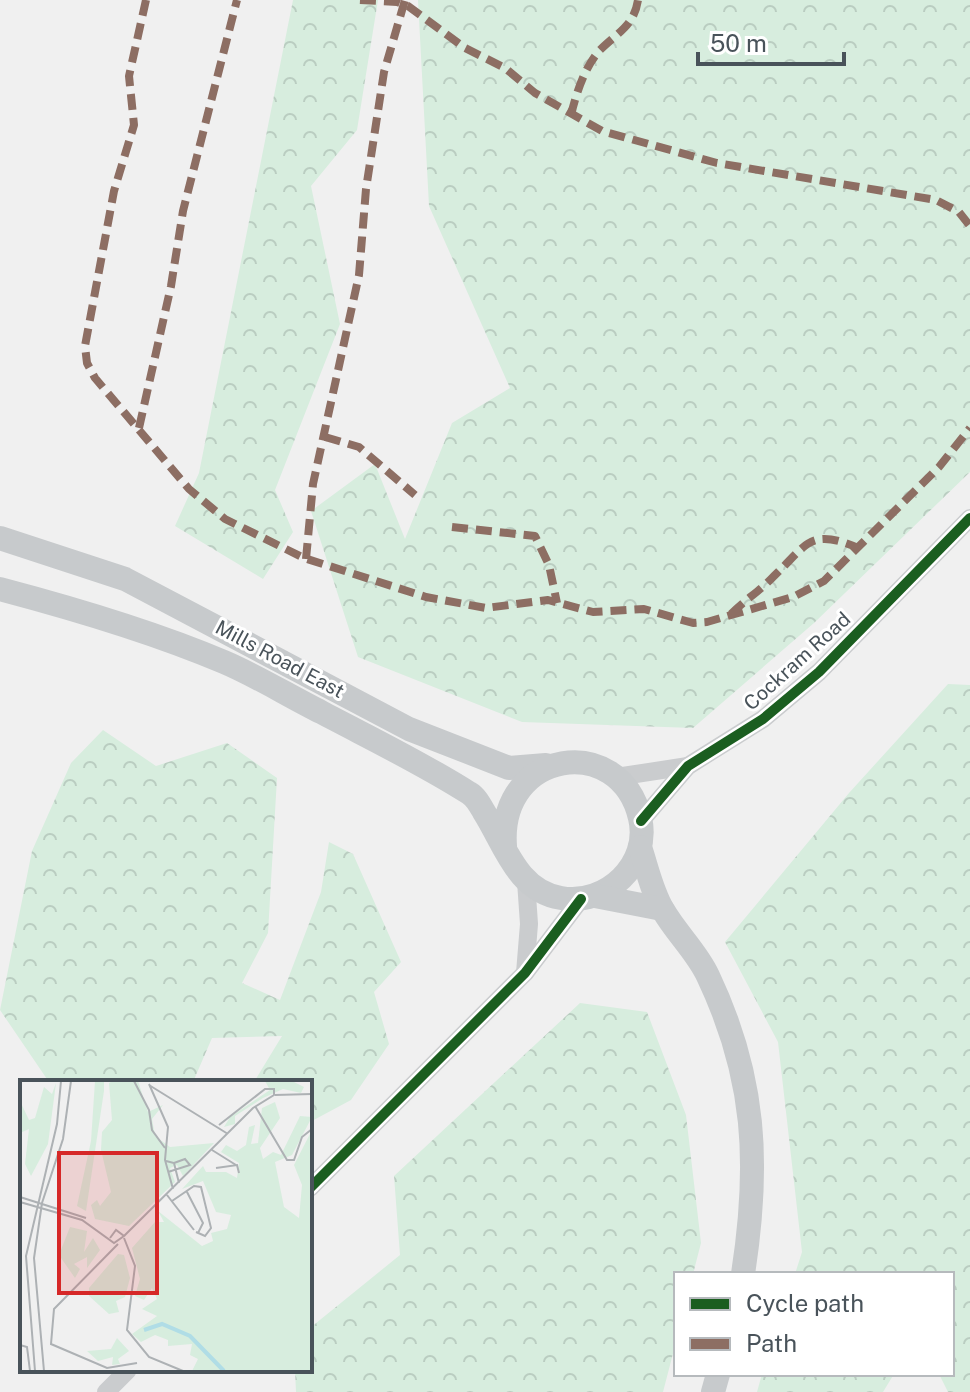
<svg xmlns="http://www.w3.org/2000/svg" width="970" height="1392" font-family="'Public Sans',sans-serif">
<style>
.forest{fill:url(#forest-crowns)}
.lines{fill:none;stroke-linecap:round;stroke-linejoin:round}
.minor{stroke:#caccce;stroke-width:18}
.major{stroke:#c7cacc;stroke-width:24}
.quiet{stroke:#8d6e63;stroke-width:8;stroke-dasharray:16 8;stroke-linecap:butt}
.cycleway-casing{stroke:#fff;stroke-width:15}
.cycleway{stroke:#1b5e20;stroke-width:10}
.labels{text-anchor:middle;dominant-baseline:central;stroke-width:6;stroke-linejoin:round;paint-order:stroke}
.street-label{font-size:20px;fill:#49535a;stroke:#fff}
.inset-river{fill:none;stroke:#b0dde6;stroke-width:4}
.inset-road{fill:none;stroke:#adb1b4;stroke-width:2}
.view{fill:#d62828;fill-opacity:0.15;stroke:#d62828;stroke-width:4}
.inset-edge{fill:none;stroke:#49535a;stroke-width:4}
</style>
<defs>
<pattern id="forest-crowns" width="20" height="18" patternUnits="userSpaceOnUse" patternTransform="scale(2)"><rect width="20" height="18" fill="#d7edde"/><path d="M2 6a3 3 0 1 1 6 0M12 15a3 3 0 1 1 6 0" fill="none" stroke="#bacdc1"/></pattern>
</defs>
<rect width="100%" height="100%" fill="#f0f0f0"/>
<!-- forest -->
<g class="forest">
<path d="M293 0H378L357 130 311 186 340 324 275 490 293 532 263 579 175 526 199 473Z"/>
<path d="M418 0H970V472L814 623 693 728 522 722 358 657 311 511 375 464 405 539 452 423 510 388 429 206Z"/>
<path d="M948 684 970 685V1392H948L939 1374H952V1274H795L802 1252 778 1042 725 942 849 793Z"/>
<path d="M103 730 156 766 227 743 277 778 268 933 242 983 280 1000 321 892 329 842 353 854 401 962 374 992 389 1044 351 1100 310 1122V1082H254L282 1036 212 1038 193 1082H49L0 1010 32 851 71 763Z"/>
<path d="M580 1003 647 1012 686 1115 701 1243 693 1274H676V1342L663 1392H296L295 1370H310V1328L400 1255 394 1176Z"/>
<path d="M762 1374H894L883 1392H757Z"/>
</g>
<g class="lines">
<!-- minor -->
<g class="minor">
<path d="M616 777 688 766"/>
<path d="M641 821 688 766 763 719 819 672 970 518"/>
<path d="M525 973 529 924 526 881"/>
<path d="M310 1188 525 973 581 899"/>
<path d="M106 1392 128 1370"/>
</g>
<!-- major -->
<g class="major">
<path d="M0 538 125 579 409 729 509 768 546 765"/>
<path d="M0 589C72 608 156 633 224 662 257 676 289 696 321 712 370 738 422 763 469 793 476 797 480 805 484 812 505 845 517 891 561 898 606 906 651 864 640 818 620 732 498 749 505 846"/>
<path d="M640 847C647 868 652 892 663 910 676 933 697 952 708 976 756 1077 760 1164 743 1274"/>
<path d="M595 896 662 909"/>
<path d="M713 1392 718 1374"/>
</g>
<!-- quiet -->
<g class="quiet">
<path d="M146 0 129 76 134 125 114 191 85 346 87 363 95 378 189 489 225 519 304 558 426 597 486 608 548 600 593 612 644 609 693 623 707 622 793 597 824 581 939 467 970 428"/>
<path d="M360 0 397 2 408 6 465 48 505 68 535 93 602 131 717 163 936 200 959 212 970 226"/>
<path d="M571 115C576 94 585 66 600 50 618 32 634 26 638 0"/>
<path d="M139 428 171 286 183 211 237 0"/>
<path d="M325 437 359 447 415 495"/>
<path d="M452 527 535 536 549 565 557 603"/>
<path d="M306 559 313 484 359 275 366 189 384 72 405 0"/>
<path d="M731 614C745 600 761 590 774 576 807 545 809 527 858 548"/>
</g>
<defs>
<g id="cycleway">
<path d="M641 821 688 766 763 719 819 672 970 518"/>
<path d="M310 1188 525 973 581 899"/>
</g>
</defs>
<!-- cycleway casing -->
<use href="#cycleway" class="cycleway-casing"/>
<!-- cycleway -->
<use href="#cycleway" class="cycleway"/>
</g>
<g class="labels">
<!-- street labels -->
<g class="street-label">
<text transform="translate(280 659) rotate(28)">Mills Road East</text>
<text transform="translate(797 661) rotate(-42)">Cockram Road</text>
</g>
</g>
<!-- overview -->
<g transform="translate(20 1080)">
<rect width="292" height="292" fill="#f0f0f0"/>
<path d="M75 1H84V11L66 131 57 126 71 61ZM93 1H118L128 32 143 25 132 39 135 56 150 67 194 63 163 96 157 85 150 88 155 102 109 146 75 139 71 125 77 120 80 126 91 112 81 70 82 52 92 40 89 3ZM245 1H272L284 7 281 13 263 9 243 18 215 36V44L204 47 210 37 250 10ZM36 3 28 64 11 96 5 84 9 49 0 53V21L9 40 15 38 24 7 32 14ZM255 22 260 38 240 68 243 79 253 72 261 75 280 36 292 37 272 75 255 82 264 127 279 138 282 105 274 85 292 50V291H172L178 279 170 275 172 264 148 266V260L135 255 121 262 112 254 137 236 122 229 137 219 132 208 124 220 115 216 120 199 112 168 135 142H144L138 131 182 166 193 161 191 153 207 149 211 135 196 132 183 101 162 109 183 86 186 92H206L217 98 219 83 201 72 206 65 217 71 226 65 229 47 235 45 231 64 238 63 242 28ZM50 147 67 151 64 172 73 158 80 170 67 188V177L54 184 60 189 55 198 39 175ZM98 174 104 175 110 198 105 217 96 221 99 232 89 234 69 216V208ZM97 258 109 271 98 279 100 284 92 285 93 277 78 281 67 271 91 269Z" fill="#d7edde"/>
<path class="inset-river" d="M124 250 142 244 170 256 204 291"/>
<path class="inset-road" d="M114 1 129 30 132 50 145 68M129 4 148 47 145 80 153 109M129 5 208 54M255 15 292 14M235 26 267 80H274L282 57 292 49M192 70 216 85M146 81 154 83 159 103M196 88 217 85 219 93M148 92 170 85 165 79 154 83M167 112 183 143 178 153M147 115 174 150M0 117 66 138M152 121 174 106 181 107 191 148 185 156 176 152M0 122 62 140 94 163 104 156 96 150 90 158M104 156 233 28 254 15V9H245L199 45M104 158 115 186 107 250 129 277 163 291M98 164 34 229 31 264 87 288 117 283M0 265 7 267 10 291M15 291 6 176 37 44 41 1M24 291 14 178 22 123 43 59 51 1"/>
<path class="view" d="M39 73H137V213H39Z"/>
<rect width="292" height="292" class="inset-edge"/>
</g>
<!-- legend -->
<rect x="674" y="1272" width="280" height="104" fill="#ffffff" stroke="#b6babd" stroke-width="2"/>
<rect x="690" y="1298" width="40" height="12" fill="#1b5e20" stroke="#b6babd" stroke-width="2"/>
<text x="746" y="1312" font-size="24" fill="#49535a">Cycle path</text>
<rect x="690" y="1338" width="40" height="12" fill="#8d6e63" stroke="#b6babd" stroke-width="2"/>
<text x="746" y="1352" font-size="24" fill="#49535a">Path</text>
<!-- scale -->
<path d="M698 52v12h146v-12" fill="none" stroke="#49535a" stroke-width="4"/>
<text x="710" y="52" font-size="24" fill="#49535a" stroke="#ffffff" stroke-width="6" paint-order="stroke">50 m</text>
</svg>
